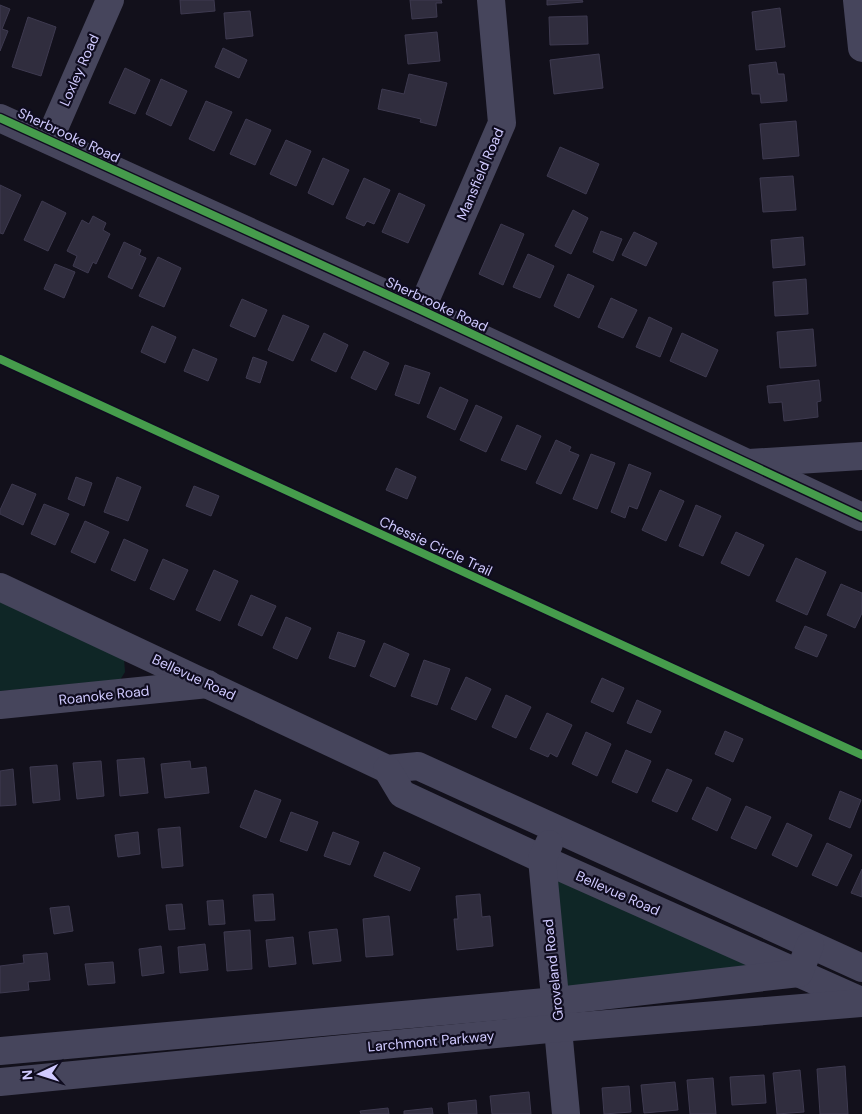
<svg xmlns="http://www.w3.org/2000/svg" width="862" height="1114" font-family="'DM Sans',sans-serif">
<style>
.green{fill:#0f2626}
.building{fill:#302d3e;stroke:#3e3a50}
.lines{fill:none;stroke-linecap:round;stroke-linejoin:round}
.minor{stroke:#46455c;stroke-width:28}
.cycleway-casing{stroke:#0f0c1f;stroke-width:11}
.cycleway{stroke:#469c4c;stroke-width:8}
.labels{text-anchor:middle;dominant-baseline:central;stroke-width:4.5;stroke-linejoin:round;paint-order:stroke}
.street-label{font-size:14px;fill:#d0caff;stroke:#0f0c1f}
</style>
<rect width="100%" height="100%" fill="#12101b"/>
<!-- green -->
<g class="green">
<path d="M0 597 124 658 125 672 120 680 105 683 0 691Z"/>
<path d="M547 868 750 965 562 994Z"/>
</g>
<!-- building -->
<g class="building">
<path d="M180 0H214L215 11 181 14Z"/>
<path d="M410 0H441L442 3H436L437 17 412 19Z"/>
<path d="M547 0H582L583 2 547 5Z"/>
<path d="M0 5 10 9 2 29 8 31 0 51Z"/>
<path d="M780 8 785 47 756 50 752 12Z"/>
<path d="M250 11 253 36 226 39 224 13Z"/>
<path d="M587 16 588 44 550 45 549 17Z"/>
<path d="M28 17 56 27 41 76 12 67Z"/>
<path d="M437 32 440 61 408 64 405 35Z"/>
<path d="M223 48 247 60 239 78 215 67Z"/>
<path d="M599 54 603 88 554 94 550 60Z"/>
<path d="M776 62 778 74H784L787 101 761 103 760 94H752L749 65Z"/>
<path d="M125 68 150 80 135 114 109 103Z"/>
<path d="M409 74 447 83 436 126 420 122 421 119 378 109 382 89 404 94Z"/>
<path d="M161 79 187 91 171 126 146 114Z"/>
<path d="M206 101 232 112 214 151 189 139Z"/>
<path d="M246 119 271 130 255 165 230 154Z"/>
<path d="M796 121 799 156 763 159 760 124Z"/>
<path d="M286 140 311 151 296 186 270 174Z"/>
<path d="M560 147 599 164 586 194 547 176Z"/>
<path d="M323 158 349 170 333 205 308 193Z"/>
<path d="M793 176 796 210 763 212 760 178Z"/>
<path d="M364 178 390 190 374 224 367 221 364 226 346 218Z"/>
<path d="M0 185 21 195 3 234 0 233Z"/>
<path d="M399 193 425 205 408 243 382 232Z"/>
<path d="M42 201 66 213 48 251 24 240Z"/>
<path d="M573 210 588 218 571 254 555 246Z"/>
<path d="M93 216 106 223 103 230 110 234 96 264 93 262 88 273 73 266 77 256 67 251 82 220 89 224Z"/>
<path d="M501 224 524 234 503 285 479 274Z"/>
<path d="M601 231 622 239 613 261 593 252Z"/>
<path d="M634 232 657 243 646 266 622 255Z"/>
<path d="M803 237 805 265 773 268 771 240Z"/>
<path d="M124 242 141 250 139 255 146 258 132 289 108 277Z"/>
<path d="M528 254 554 266 540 298 513 287Z"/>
<path d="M158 257 181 268 164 307 139 296Z"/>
<path d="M55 264 75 272 64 298 44 289Z"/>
<path d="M568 274 594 286 579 318 554 306Z"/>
<path d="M806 279 808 314 775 316 773 282Z"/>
<path d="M611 298 637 310 623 338 598 327Z"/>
<path d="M242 299 267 310 255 337 230 326Z"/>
<path d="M283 315 309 326 293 361 268 350Z"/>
<path d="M649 317 672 328 660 357 636 347Z"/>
<path d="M152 326 176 337 165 363 141 352Z"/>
<path d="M813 329 816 366 780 368 777 332Z"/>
<path d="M324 333 348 345 336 372 311 360Z"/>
<path d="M682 333 718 350 706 377 670 361Z"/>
<path d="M193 349 217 359 208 381 184 371Z"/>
<path d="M364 351 389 363 376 390 351 378Z"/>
<path d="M253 357 267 362 260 383 246 378Z"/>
<path d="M405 365 430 373 419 404 395 395Z"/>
<path d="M819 380 821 401 817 402 818 417 784 421 782 402 769 403 767 386Z"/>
<path d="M440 387 468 400 455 430 427 417Z"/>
<path d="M476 405 502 417 486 452 460 440Z"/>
<path d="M517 425 541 436 526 470 501 460Z"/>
<path d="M556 440 571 447 569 451 579 455 561 494 536 483Z"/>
<path d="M591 454 615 463 597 509 573 499Z"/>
<path d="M629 464 651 473 637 509 629 506 625 518 611 512Z"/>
<path d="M396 468 416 477 407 499 386 490Z"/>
<path d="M76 477 92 483 84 506 68 499Z"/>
<path d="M117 477 141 487 128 521 104 512Z"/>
<path d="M12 484 36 494 23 525 0 514V510Z"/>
<path d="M194 486 219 496 211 516 186 506Z"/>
<path d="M660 490 684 501 666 541 642 530Z"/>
<path d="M44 504 69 514 55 545 31 534Z"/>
<path d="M696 505 721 516 703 556 679 546Z"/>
<path d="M85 521 109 532 95 563 71 552Z"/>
<path d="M736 532 764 545 749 576 721 563Z"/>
<path d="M124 539 148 550 135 581 111 570Z"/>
<path d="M796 558 826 572 807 615 776 601Z"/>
<path d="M163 559 188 570 174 600 150 589Z"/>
<path d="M214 570 238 581 220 621 196 610Z"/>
<path d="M841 584 862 593V613L855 628 827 615Z"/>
<path d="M251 595 276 606 262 636 238 625Z"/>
<path d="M286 617 311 628 297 659 273 648Z"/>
<path d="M805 626 827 635 817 657 795 648Z"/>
<path d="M338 632 365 641 355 667 329 658Z"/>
<path d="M384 643 409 654 395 687 370 676Z"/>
<path d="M424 660 450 669 437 705 411 696Z"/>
<path d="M466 677 491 689 476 720 451 709Z"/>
<path d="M602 678 624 688 613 712 591 702Z"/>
<path d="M506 695 531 707 516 738 492 727Z"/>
<path d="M637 700 661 711 651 733 627 723Z"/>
<path d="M547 713 572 725 557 757 550 753 548 757 530 749Z"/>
<path d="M725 731 743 739 733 762 715 754Z"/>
<path d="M586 732 611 744 597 776 572 764Z"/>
<path d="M626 750 651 761 637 793 612 782Z"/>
<path d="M144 758 148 793 120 796 117 760Z"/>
<path d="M101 761 104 796 77 799 73 763Z"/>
<path d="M190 761 191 769 206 767 209 793 165 798 161 764Z"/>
<path d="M57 765 60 800 33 803 30 767Z"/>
<path d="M13 769 16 805 0 806V771Z"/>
<path d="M667 769 692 780 677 812 652 801Z"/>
<path d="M707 787 731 799 717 831 692 819Z"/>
<path d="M255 790 281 800 266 838 240 827Z"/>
<path d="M840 791 861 800 850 828 829 819Z"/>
<path d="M746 806 771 817 756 849 731 838Z"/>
<path d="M291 812 318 822 307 851 280 841Z"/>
<path d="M787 823 812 835 797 867 772 855Z"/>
<path d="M180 827 183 866 162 868 158 829Z"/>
<path d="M138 832 140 854 118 857 115 835Z"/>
<path d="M333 832 359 842 350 865 324 856Z"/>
<path d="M827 843 852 855 837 886 812 875Z"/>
<path d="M384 852 420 868 410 891 374 876Z"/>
<path d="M862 869V897L851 893Z"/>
<path d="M273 894 275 920 255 921 253 895Z"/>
<path d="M480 894 482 917 490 916 493 946 457 950 454 919H458L456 896Z"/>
<path d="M223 900 225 924 209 925 207 901Z"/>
<path d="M182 904 185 929 169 930 166 905Z"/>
<path d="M69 906 73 931 54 934 50 908Z"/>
<path d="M389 916 393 955 366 957 363 919Z"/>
<path d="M337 929 341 961 313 964 309 932Z"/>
<path d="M250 930 252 969 227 971 224 932Z"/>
<path d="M293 937 296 964 269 967 266 940Z"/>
<path d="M205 944 208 970 180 973 178 947Z"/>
<path d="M161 946 164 973 142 976 139 949Z"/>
<path d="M47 953 50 980 28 982 29 990 0 993V966L24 963 23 955Z"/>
<path d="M113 962 115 983 88 985 85 964Z"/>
<path d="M845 1066 848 1114H820L817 1069Z"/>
<path d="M800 1070 804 1112 777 1114 773 1073Z"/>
<path d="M764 1075 766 1103 732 1105 730 1077Z"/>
<path d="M713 1078 716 1114H690L687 1080Z"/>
<path d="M675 1082 678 1110 644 1113 641 1085Z"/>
<path d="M629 1086 631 1112 604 1114 602 1088Z"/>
<path d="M529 1092 531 1114H492L490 1096Z"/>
<path d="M476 1100 477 1114H449L448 1103Z"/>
<path d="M388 1108 389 1114H361L360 1111Z"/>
<path d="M432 1108 433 1114H404V1111Z"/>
</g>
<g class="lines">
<!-- minor -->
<g class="minor">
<path d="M857 0 862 48"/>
<path d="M0 118 421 310 862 517"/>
<path d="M49 140 110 0"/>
<path d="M421 310 502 123 491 0"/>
<path d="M749 463 862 456"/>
<path d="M0 587 387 769 418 766 862 968"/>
<path d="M0 705 208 684"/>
<path d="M387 769 402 794 542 859 861 1001"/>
<path d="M549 844 542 859 566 1114"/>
<path d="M0 1051 557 1001 799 973 810 945"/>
<path d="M0 1082 559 1028 862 1003"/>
</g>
<defs>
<g id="cycleway">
<path d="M0 118 421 310 862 517"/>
<path d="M0 359 862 755"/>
</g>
</defs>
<!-- cycleway casing -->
<use href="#cycleway" class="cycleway-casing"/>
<!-- cycleway -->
<use href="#cycleway" class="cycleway"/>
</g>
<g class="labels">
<!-- street labels -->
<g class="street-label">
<text transform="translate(79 70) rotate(-66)">Loxley Road</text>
<text transform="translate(69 135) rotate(25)">Sherbrooke Road</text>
<text transform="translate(480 174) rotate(-67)">Mansfield Road</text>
<text transform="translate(437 304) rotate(25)">Sherbrooke Road</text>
<text transform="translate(436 546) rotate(25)">Chessie Circle Trail</text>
<text transform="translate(194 677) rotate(25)">Bellevue Road</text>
<text transform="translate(104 695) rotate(-6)">Roanoke Road</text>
<text transform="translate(618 893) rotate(24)">Bellevue Road</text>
<text transform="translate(553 970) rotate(-96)">Groveland Road</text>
<text transform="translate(431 1041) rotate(-5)">Larchmont Parkway</text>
</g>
</g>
<!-- north arrow -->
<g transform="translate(40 1074) rotate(266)" stroke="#0f0c1f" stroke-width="4" paint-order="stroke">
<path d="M0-4L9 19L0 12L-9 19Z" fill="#d0caff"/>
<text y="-8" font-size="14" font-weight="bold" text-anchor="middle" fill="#d0caff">N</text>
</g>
</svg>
